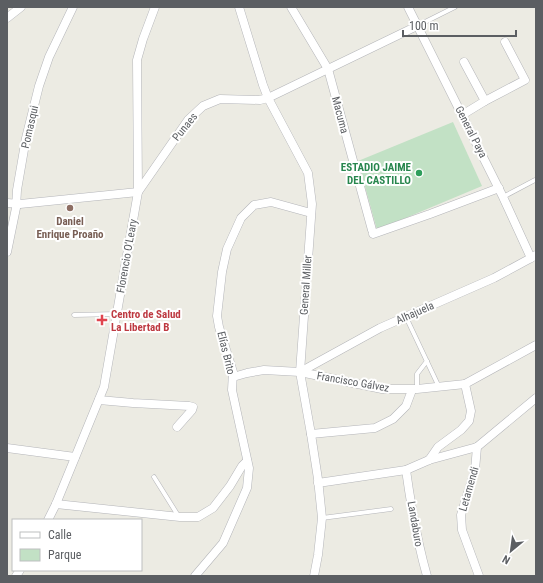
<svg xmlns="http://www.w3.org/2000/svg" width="543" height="583" font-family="'Roboto Condensed',sans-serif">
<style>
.green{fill:#c2e1c5}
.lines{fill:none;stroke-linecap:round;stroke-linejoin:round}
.service-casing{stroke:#b4b5b9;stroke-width:5}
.minor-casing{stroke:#b4b5b9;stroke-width:9}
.service{stroke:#fff;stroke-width:4}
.minor{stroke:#fff;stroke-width:8}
.leisure-dot{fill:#2e9e5b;stroke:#fff;stroke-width:1.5}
.education-dot{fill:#8d6e63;stroke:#fff;stroke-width:1.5}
.health-dot{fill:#e0444e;stroke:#fff;stroke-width:1.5}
.labels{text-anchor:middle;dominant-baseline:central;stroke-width:4;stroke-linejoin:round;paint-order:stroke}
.street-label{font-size:11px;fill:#5b5e62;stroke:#fff}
.leisure-label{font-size:11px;font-weight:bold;fill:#27864d;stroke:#fff;text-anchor:end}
.education-label{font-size:11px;font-weight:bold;fill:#785e54;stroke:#fff}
.health-label{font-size:11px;font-weight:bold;fill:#be3a42;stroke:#fff;text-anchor:start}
</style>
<rect width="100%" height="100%" fill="#ecebe3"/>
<!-- green -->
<path class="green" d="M453 122 482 186 377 230 358 161Z"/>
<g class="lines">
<defs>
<g id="service">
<path d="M417 26 455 7"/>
<path d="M503 197 535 180"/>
<path d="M74 315 117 314"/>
<path d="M406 317 439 387"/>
<path d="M417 389V374L427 361"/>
<path d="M154 477 179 517"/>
<path d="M322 518 391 509"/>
</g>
<g id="minor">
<path d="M239 7 263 85 268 98 308 173 312 204 300 372 311 434 318 479 322 518 318 555 314 576"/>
<path d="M291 7 328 69 372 230"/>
<path d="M408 7 503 197 531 258"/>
<path d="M7 18 21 7"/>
<path d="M485 101 525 80 505 42"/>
<path d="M462 115 485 101 464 62"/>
<path d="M7 203 20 204 138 192 188 120 203 106 220 99 260 100 268 98 417 26"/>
<path d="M373 234 430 214 499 188"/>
<path d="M7 252 16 208 17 190 26 138 39 86 49 57 73 7"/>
<path d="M300 372 380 328 494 278 531 258 536 255"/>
<path d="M233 377 247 373 264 370 300 372 382 389H417L465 384 536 345"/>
<path d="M99 400 133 403 189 406 193 407 192 410 177 427"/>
<path d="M311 434 375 428 393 419 406 406 412 390"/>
<path d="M477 447 475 470 461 515 462 530 479 576"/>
<path d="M7 448 75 457"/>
<path d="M429 460 438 447 461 430 469 421 471 411 465 384"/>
<path d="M406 470C411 506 417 541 427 576"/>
<path d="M318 483 406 470 429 460 477 447 536 398"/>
<path d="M56 504 180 517H198L213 508 230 486 242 466 247 461"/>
<path d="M48 520 56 504 104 387 138 192 137 60 143 39 155 7"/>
<path d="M16 576 20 570"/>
<path d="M195 576 223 543 247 488 249 468 232 390 233 372 219 327 217 316 222 272 227 249 241 218 254 205 271 202 311 213"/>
</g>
</defs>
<!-- service casing -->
<use href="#service" class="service-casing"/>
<!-- minor casing -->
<use href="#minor" class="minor-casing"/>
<!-- service -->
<use href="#service" class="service"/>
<!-- minor -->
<use href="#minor" class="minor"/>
</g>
<!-- markers -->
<circle class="leisure-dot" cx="419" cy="173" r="4"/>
<circle class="education-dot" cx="70" cy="208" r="4"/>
<path class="health-dot" d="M100 314h4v4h4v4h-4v4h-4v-4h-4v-4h4z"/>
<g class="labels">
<!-- street labels -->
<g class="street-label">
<text transform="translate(340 115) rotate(75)">Macuma</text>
<text transform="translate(30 127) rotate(-77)">Pomasqui</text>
<text transform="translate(185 127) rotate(-51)">Punaes</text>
<text transform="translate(471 132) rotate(63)">General Paya</text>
<text transform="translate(127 256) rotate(-80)">Florencio O'Leary</text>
<text transform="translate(306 285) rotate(-86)">General Miller</text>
<text transform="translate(415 313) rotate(-24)">Alhajuela</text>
<text transform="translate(226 353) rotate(76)">Elías Brito</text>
<text transform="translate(353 382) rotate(10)">Francisco Gálvez</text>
<text transform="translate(469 489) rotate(-74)">Letamendi</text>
<text transform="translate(415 524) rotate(80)">Landaburo</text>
</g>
<!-- leisure labels -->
<g class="leisure-label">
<text x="411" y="167">ESTADIO JAIME<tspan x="411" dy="13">DEL CASTILLO</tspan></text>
</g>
<!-- education labels -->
<g class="education-label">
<text x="70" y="221">Daniel<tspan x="70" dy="13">Enrique Proaño</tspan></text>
</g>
<!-- health labels -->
<g class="health-label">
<text x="111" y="314">Centro de Salud<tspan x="111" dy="13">La Libertad B</tspan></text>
</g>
</g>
<!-- border -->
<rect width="543" height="583" fill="none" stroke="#5b5e62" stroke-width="16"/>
<!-- legend -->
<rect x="12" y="519" width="130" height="52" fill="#ffffff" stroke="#bdbfc0"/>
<rect x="20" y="532" width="20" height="6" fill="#ffffff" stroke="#bdbfc0"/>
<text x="48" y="539" font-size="12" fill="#5b5e62">Calle</text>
<rect x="20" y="549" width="20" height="12" fill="#c2e1c5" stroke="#bdbfc0"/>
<text x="48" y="559" font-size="12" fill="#5b5e62">Parque</text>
<!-- north arrow -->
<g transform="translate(511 551) rotate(209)" stroke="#ffffff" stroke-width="3" paint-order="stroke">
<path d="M0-3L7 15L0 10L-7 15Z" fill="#5b5e62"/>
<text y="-6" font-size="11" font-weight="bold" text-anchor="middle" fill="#5b5e62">N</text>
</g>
<!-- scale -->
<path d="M403 30v6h113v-6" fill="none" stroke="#5b5e62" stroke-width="2"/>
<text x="409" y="30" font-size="12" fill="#5b5e62" stroke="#ffffff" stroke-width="3" paint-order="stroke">100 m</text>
</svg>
